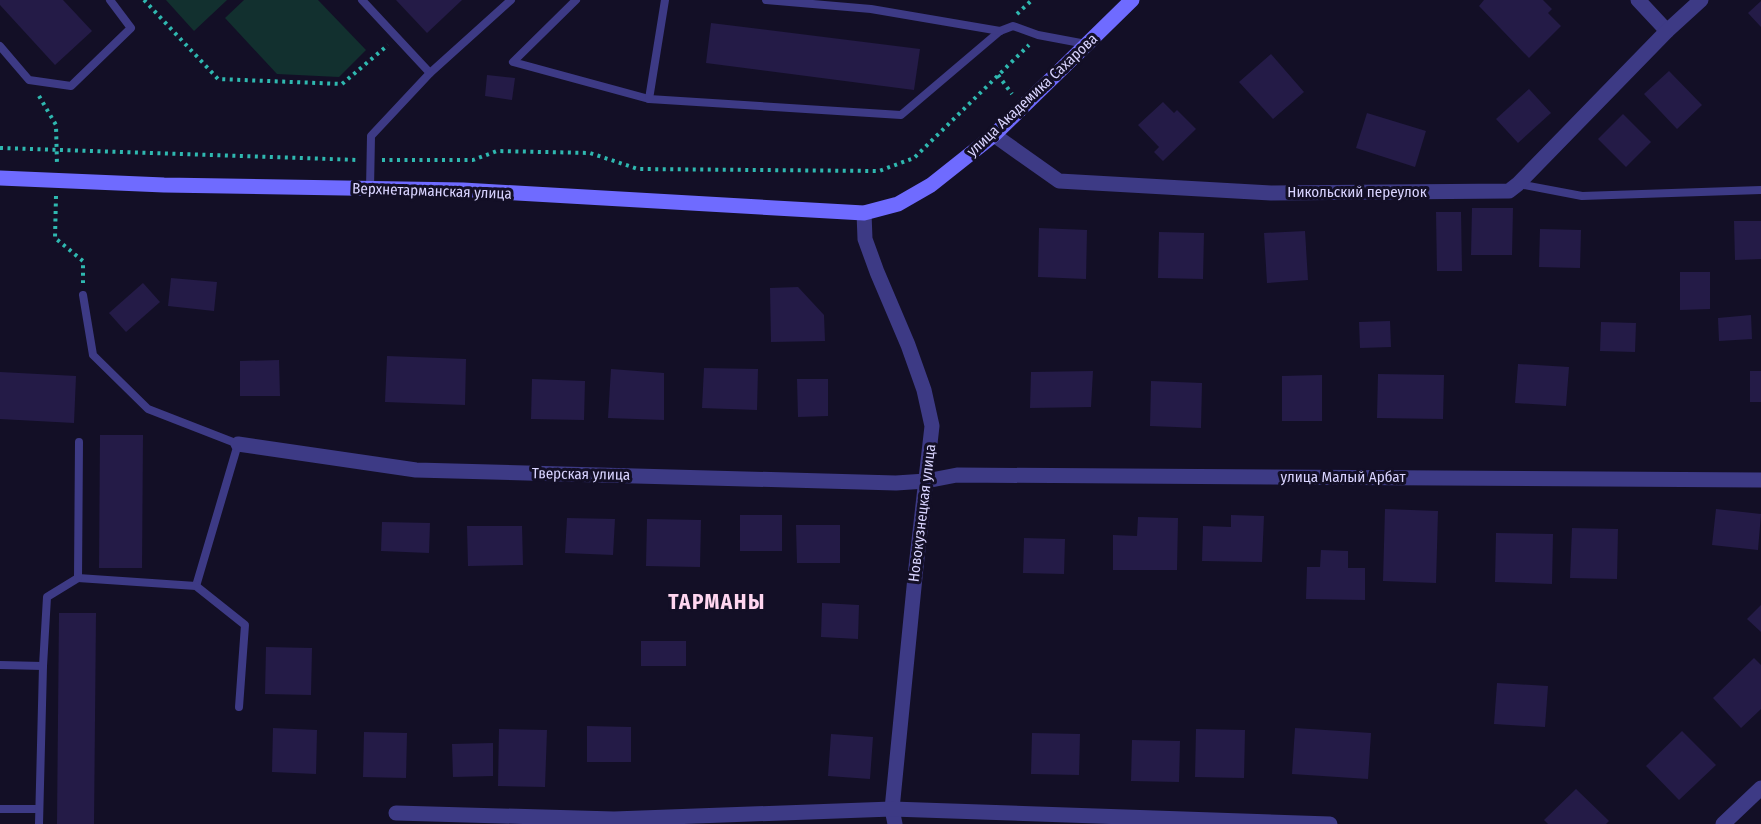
<svg xmlns="http://www.w3.org/2000/svg" width="1761" height="824" font-family="'Fira Sans Condensed',sans-serif">
<style>
.green{fill:#12302f}
.building{fill:#241b47}
.lines{fill:none;stroke-linecap:round;stroke-linejoin:round}
.path{stroke:#2fb8b0;stroke-width:4;stroke-dasharray:3 4.5;stroke-linecap:butt}
.lane{stroke:#3d3a85;stroke-width:8}
.street{stroke:#3d3a85;stroke-width:15}
.secondary{stroke:#6f6bff;stroke-width:15}
.labels{text-anchor:middle;dominant-baseline:central;stroke-width:6;stroke-linejoin:round;paint-order:stroke}
.street-label{font-size:15px;fill:#d9d4ff;stroke:#130f26}
.district-label{font-size:21px;font-weight:bold;letter-spacing:1.5px;fill:#ffd6f0;stroke:#130f26}
</style>
<rect width="100%" height="100%" fill="#130f26"/>
<!-- green -->
<g class="green">
<path d="M166 0H227L194 31Z"/>
<path d="M244 0H318L366 50 339 77 277 74 225 18Z"/>
</g>
<!-- building -->
<g class="building">
<path d="M0 0H63L92 31 55 65 0 5Z"/>
<path d="M396 0H462L427 33Z"/>
<path d="M1484 0H1543L1552 9 1548 13 1561 26 1529 58 1479 6Z"/>
<path d="M1761 1V27L1748 13Z"/>
<path d="M711 23 920 49 914 90 706 63Z"/>
<path d="M1271 54 1304 92 1273 119 1239 82Z"/>
<path d="M1669 71 1702 105 1677 129 1644 94Z"/>
<path d="M487 75 515 78 512 100 485 96Z"/>
<path d="M1529 89 1551 113 1518 143 1496 119Z"/>
<path d="M1163 102 1174 113 1177 110 1196 129 1163 161 1154 152 1159 147 1138 125Z"/>
<path d="M1367 113 1426 131 1415 167 1356 148Z"/>
<path d="M1623 114 1651 142 1626 167 1598 139Z"/>
<path d="M1472 208H1513L1512 255H1471Z"/>
<path d="M1436 212H1461L1462 271H1437Z"/>
<path d="M1734 221H1761V259L1735 260Z"/>
<path d="M1039 228 1087 230 1086 279 1038 277Z"/>
<path d="M1540 229 1581 230 1580 268 1539 267Z"/>
<path d="M1305 231 1308 280 1267 283 1264 233Z"/>
<path d="M1159 232 1204 233 1203 279 1158 278Z"/>
<path d="M1680 272H1710V309L1680 310Z"/>
<path d="M171 278 217 282 214 311 168 306Z"/>
<path d="M143 283 160 302 126 332 109 313Z"/>
<path d="M798 287 824 315 825 341 771 342 770 288Z"/>
<path d="M1751 315 1752 339 1719 341 1718 318Z"/>
<path d="M1390 321 1391 347 1360 348 1359 322Z"/>
<path d="M1601 322 1636 323 1635 352 1600 351Z"/>
<path d="M387 356 466 359 465 405 385 402Z"/>
<path d="M279 360 280 396H240V361Z"/>
<path d="M1518 364 1569 367 1566 406 1515 403Z"/>
<path d="M704 368 758 369 757 410 702 408Z"/>
<path d="M611 369 664 373V420L608 418Z"/>
<path d="M1093 371 1091 407 1030 408 1031 372Z"/>
<rect x="1750" y="371" width="11" height="31"/>
<path d="M0 372 76 376 74 423 0 419Z"/>
<path d="M1378 374 1444 375 1443 419 1377 418Z"/>
<path d="M1322 375V421H1282V376Z"/>
<path d="M532 379 585 381 584 420 531 419Z"/>
<path d="M797 379H828V416L798 417Z"/>
<path d="M1151 381 1202 383 1201 428 1150 426Z"/>
<path d="M100 435H143L142 568H99Z"/>
<path d="M1385 509 1438 511 1436 583 1383 581Z"/>
<path d="M1716 509 1761 514 1758 550 1712 545Z"/>
<rect x="740" y="515" width="42" height="36"/>
<path d="M1231 515 1264 516 1262 562 1202 561 1203 526 1231 527Z"/>
<path d="M1138 517 1178 518 1177 570H1113V535L1137 536Z"/>
<path d="M567 518 615 519 613 555 565 553Z"/>
<path d="M647 519 701 520 700 567 646 566Z"/>
<path d="M382 522 430 523 429 553 381 551Z"/>
<path d="M796 525H840V563H797Z"/>
<path d="M467 526H522L523 565 468 566Z"/>
<path d="M1572 528 1618 529 1617 579 1570 578Z"/>
<path d="M1496 533 1553 534 1552 584 1495 582Z"/>
<path d="M1024 538 1065 539 1064 574 1023 573Z"/>
<path d="M1321 550 1348 551V568H1365V600L1306 599 1307 567H1320Z"/>
<path d="M822 603 859 605 858 639 821 637Z"/>
<path d="M1761 605V632L1747 619Z"/>
<path d="M59 613H96L94 824H57Z"/>
<rect x="641" y="641" width="45" height="25"/>
<path d="M266 647 312 648 311 695 265 694Z"/>
<path d="M1754 658 1761 665V709L1741 728 1713 698Z"/>
<path d="M1497 683 1548 686 1545 727 1494 724Z"/>
<path d="M587 726 631 727V762H587Z"/>
<path d="M273 728 317 730 316 774 272 772Z"/>
<path d="M1295 728 1371 733 1368 779 1292 774Z"/>
<path d="M499 729 547 730 545 787 498 786Z"/>
<path d="M1196 729 1245 730 1244 778 1195 777Z"/>
<path d="M1682 731 1716 765 1679 800 1646 766Z"/>
<path d="M364 732 407 733 406 778 363 777Z"/>
<path d="M1032 733 1080 734 1079 775 1031 774Z"/>
<path d="M831 734 873 737 870 779 828 776Z"/>
<path d="M1132 740 1180 741 1179 782 1131 781Z"/>
<path d="M493 743V776L453 777 452 744Z"/>
<path d="M1576 789 1609 821 1606 824H1548L1544 820Z"/>
</g>
<g class="lines">
<!-- path -->
<g class="path">
<path d="M144 0 218 79 342 84 388 45"/>
<path d="M1017 14 1032 0"/>
<path d="M998 75 1012 94"/>
<path d="M39 96 56 125 57 165"/>
<path d="M0 148 359 160"/>
<path d="M382 160H473L497 151 590 153 638 169 879 171 914 158 1029 45"/>
<path d="M56 196 55 238 83 261V283"/>
</g>
<!-- lane -->
<g class="lane">
<path d="M362 0 430 73 511 0"/>
<path d="M576 0 513 62 649 99 901 115 1000 31 1013 26 1038 35 1086 44"/>
<path d="M766 0 871 9 1000 31"/>
<path d="M0 46 29 80 71 86 131 28 110 0"/>
<path d="M649 99 665 0"/>
<path d="M1519 184 1582 196 1761 190"/>
<path d="M370 189 371 136 430 73"/>
<path d="M83 295 93 355 148 409 238 444 196 586"/>
<path d="M78 578 196 586 245 625 239 707"/>
<path d="M0 665 43 666"/>
<path d="M0 809H39"/>
<path d="M39 824 43 666 47 597 78 578 79 442"/>
</g>
<!-- street -->
<g class="street">
<path d="M1638 0 1667 31"/>
<path d="M994 135 1059 181 1271 193 1509 191 1518 184 1667 31 1701 0"/>
<path d="M864 213 865 239 877 272 908 345 924 390 932 426 916 567 892 809 895 824"/>
<path d="M238 444 416 470 896 483 926 481 957 475 1761 480"/>
<path d="M396 813 614 819 892 809 1330 824"/>
<path d="M1723 824 1761 788"/>
</g>
<!-- secondary -->
<path class="secondary" d="M0 178 164 185 463 190 864 213 898 204 931 185 994 135 1132 0"/>
</g>
<g class="labels">
<!-- street labels -->
<g class="street-label">
<text transform="translate(1032 95) rotate(-43)">улица Академика Сахарова</text>
<text transform="translate(432 191) rotate(2)">Верхнетарманская улица</text>
<text x="1357" y="192">Никольский переулок</text>
<text transform="translate(581 474) rotate(1)">Тверская улица</text>
<text x="1343" y="477">улица Малый Арбат</text>
<text transform="translate(922 513) rotate(-83)">Новокузнецкая улица</text>
</g>
<!-- district labels -->
<g class="district-label">
<text x="717" y="602">ТАРМАНЫ</text>
</g>
</g>
</svg>
